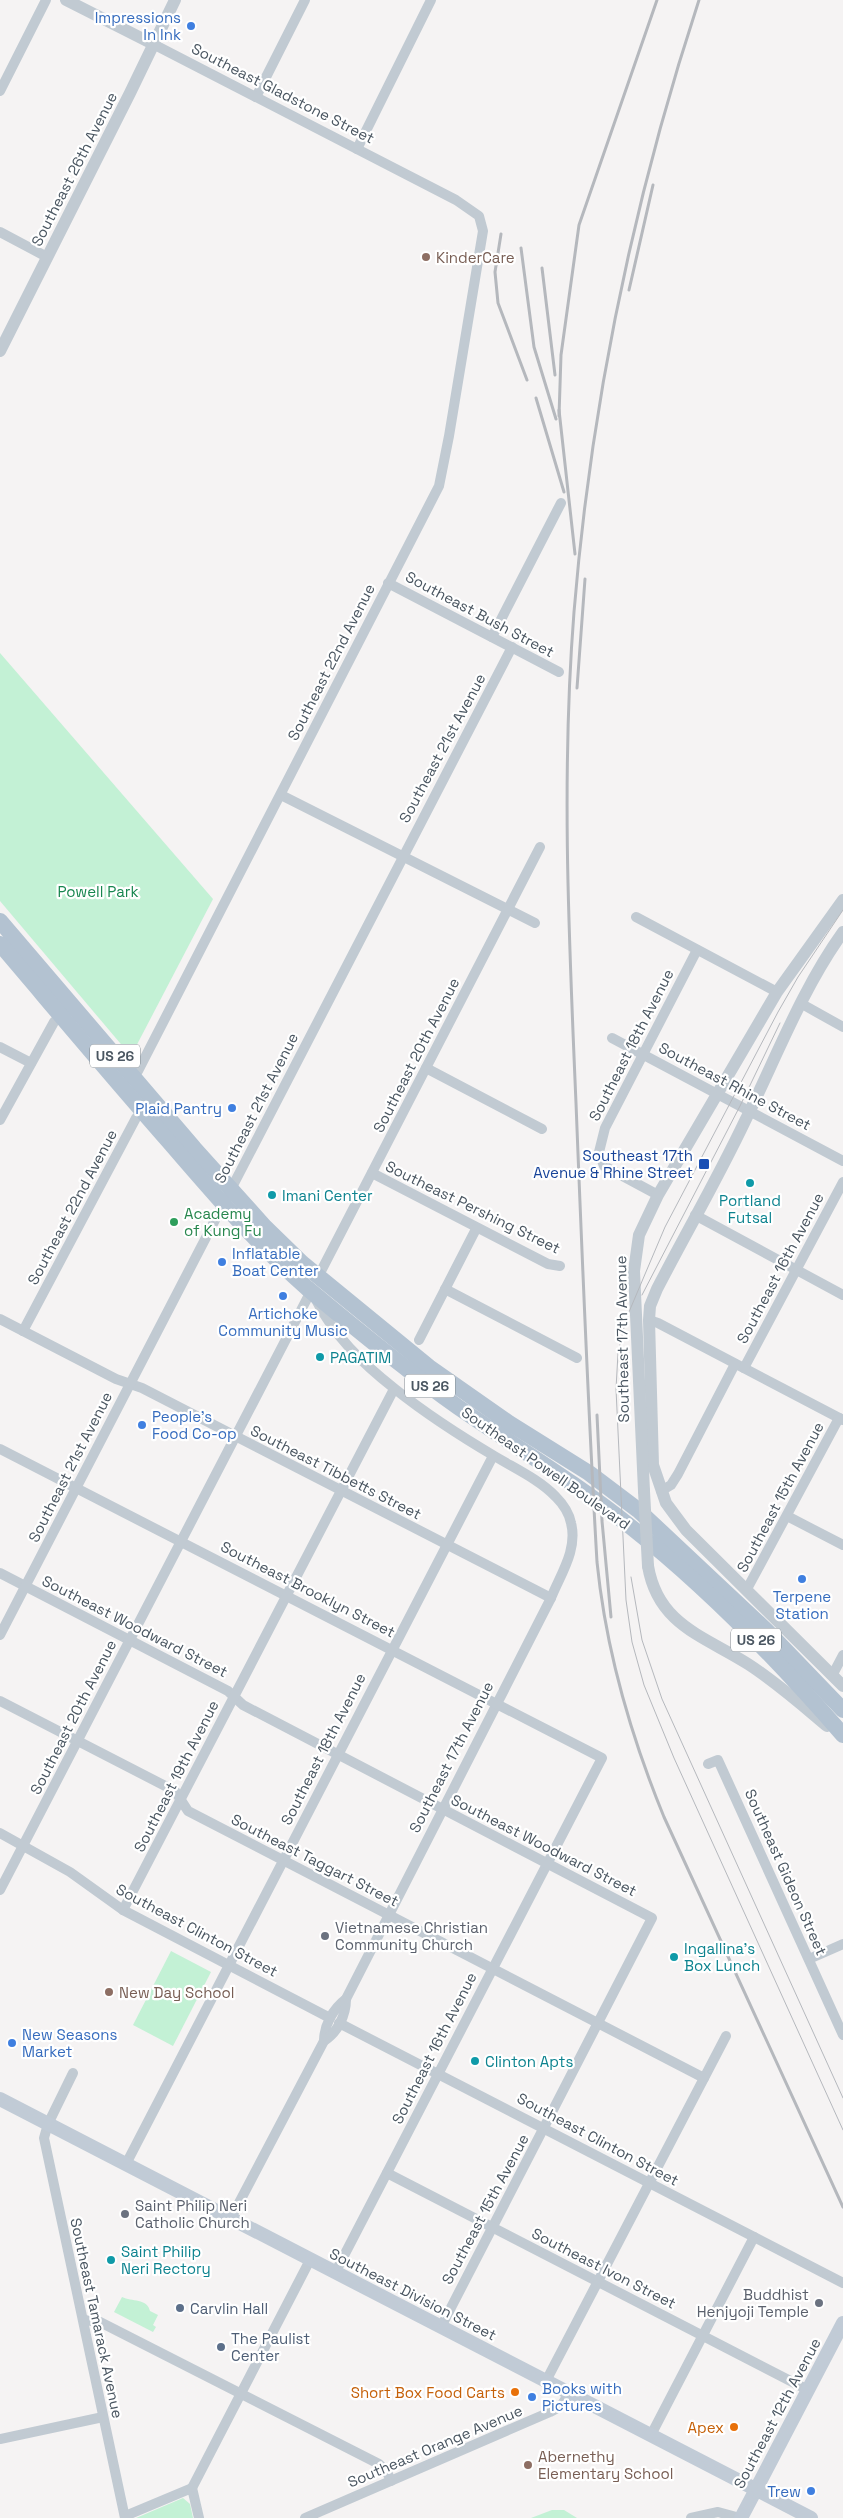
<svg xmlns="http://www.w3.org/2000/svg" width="843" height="2518" font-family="'Space Grotesk',sans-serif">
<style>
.green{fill:#c3f1d5}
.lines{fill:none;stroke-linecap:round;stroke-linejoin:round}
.minor{stroke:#c1cad2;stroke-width:10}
.tertiary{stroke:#c1cad2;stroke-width:12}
.secondary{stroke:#c1cbd6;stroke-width:14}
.primary{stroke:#b3c2d1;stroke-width:16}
.tram{stroke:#b5b8bd;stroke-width:1}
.rail{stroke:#b5b8bd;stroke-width:3}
.tertiary-bridge{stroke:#c1cad2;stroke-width:12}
.shop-dot{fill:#3f7fe0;stroke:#fff;stroke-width:2}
.education-dot{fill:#8d6e63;stroke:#fff;stroke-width:2}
.transit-dot{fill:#1a4fb4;stroke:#fff;stroke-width:2}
.culture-dot{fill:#0f9aa8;stroke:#fff;stroke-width:2}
.leisure-dot{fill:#2e9e5b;stroke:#fff;stroke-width:2}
.worship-dot{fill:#6b7280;stroke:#fff;stroke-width:2}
.service-dot{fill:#5c6f8a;stroke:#fff;stroke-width:2}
.food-dot{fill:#e8710a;stroke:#fff;stroke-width:2}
.labels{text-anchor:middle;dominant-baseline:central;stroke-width:4.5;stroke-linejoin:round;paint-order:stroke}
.shield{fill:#fff;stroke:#808990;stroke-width:1}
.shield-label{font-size:14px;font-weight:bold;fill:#4a5661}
.shop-label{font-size:15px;fill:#366cbe;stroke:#fff;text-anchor:start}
.street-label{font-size:15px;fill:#4a5661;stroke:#fff}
.education-label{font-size:15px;fill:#785e54;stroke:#fff;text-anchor:start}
.park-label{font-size:15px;fill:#17864f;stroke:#fff}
.transit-label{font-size:15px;fill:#164399;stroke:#fff;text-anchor:end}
.culture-label{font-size:15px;fill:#0d838f;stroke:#fff;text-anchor:start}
.leisure-label{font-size:15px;fill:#27864d;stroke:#fff;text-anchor:start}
.worship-label{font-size:15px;fill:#5b616d;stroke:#fff;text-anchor:start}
.service-label{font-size:15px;fill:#4e5e75;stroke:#fff;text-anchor:start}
.food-label{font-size:15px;fill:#c56008;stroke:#fff;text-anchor:end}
</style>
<rect width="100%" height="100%" fill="#f5f3f3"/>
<!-- green -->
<g class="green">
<path d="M0 653 213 899 131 1056 0 901Z"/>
<path d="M171 1951 211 1972 173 2046 133 2025Z"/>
<path d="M122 2297C132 2302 147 2298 150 2311L158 2315 153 2325 156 2327 153 2332 114 2312Z"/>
<path d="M183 2498 190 2504 193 2518H136Z"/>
<path d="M552 2510H564L577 2518H531Z"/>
</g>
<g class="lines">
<!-- minor -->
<g class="minor">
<path d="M0 91 46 0"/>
<path d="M256 97 305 0"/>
<path d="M357 149 431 0"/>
<path d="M0 232 47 257"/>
<path d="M388 583 559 672"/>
<path d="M492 637 561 503"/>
<path d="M281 795 535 923"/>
<path d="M636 917 777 992"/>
<path d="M802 1004 843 1027"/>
<path d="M612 1038 843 1161"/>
<path d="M0 1047 31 1063"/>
<path d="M426 1068 542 1129"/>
<path d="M129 1079 138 1071 439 486 449 436 483 231 479 216 456 200 153 44"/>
<path d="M0 1120 54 1022 65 1012"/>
<path d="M372 1173 548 1264 560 1266"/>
<path d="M658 1195 604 1166 599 1152 605 1128 697 950"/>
<path d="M695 1215 843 1295"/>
<path d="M318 1277 540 847"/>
<path d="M445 1289 577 1358"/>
<path d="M315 1298C334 1336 362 1363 395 1389 425 1413 462 1437 496 1457 516 1469 540 1480 556 1497 563 1504 569 1513 571 1523 578 1550 560 1575 551 1598L346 1999C333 2009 324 2025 324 2041"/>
<path d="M0 1319 116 1379 142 1388 551 1598"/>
<path d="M649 1320 658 1323 843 1420"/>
<path d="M23 1331 136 1118 145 1109"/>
<path d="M419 1340 476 1229"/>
<path d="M744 1368 843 1182"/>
<path d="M0 1449 602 1758 335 2273"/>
<path d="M661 1491 671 1485 678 1474 735 1364"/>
<path d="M787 1516 843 1545"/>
<path d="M0 1573 228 1691 243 1705 652 1918 441 2327"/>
<path d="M747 1589 839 1418"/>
<path d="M0 1635 512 647"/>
<path d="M833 1674 843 1655"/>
<path d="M0 1701 175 1791 188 1811 704 2078"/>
<path d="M708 1764 718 1760 843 2035"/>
<path d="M0 1833 70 1872 123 1910 330 2018"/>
<path d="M0 1890 311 1291"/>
<path d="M123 1910 394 1389"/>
<path d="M809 1959 843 1944"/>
<path d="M339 2023 843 2283"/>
<path d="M73 2073 48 2124 44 2138 125 2518"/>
<path d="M126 2164 493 1456"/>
<path d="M387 2173 808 2390"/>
<path d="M231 2218 324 2041C338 2032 346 2015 346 1999"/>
<path d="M84 2320 100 2322 379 2464 387 2472 391 2481"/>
<path d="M546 2381 726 2036"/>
<path d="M651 2435 754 2237"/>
<path d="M0 2439 103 2417"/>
<path d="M192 2488 310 2260"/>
<path d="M125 2516 192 2488 199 2518"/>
<path d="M305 2518 550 2412 561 2406 569 2393"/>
<path d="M691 2518 718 2512 740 2518"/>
</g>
<!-- tertiary -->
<g class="tertiary">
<path d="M66 0 153 44"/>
<path d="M0 351 130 93 175 0"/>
<path d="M843 932C802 989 776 1058 745 1121 718 1178 686 1233 657 1289L650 1306 649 1320 653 1465 666 1503 686 1530 843 1686"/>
<path d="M644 1491 634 1271 639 1235 658 1195 777 992 843 900"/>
<path d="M648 1566C658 1625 704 1636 748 1664 776 1682 802 1705 827 1726"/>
</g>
<!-- secondary -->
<g class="secondary">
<path d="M0 2099 811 2518"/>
<path d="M741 2518 843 2323"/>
</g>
<!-- primary -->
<g class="primary">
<path d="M0 921 194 1148 265 1227 302 1263 429 1367 509 1423 589 1473 638 1510 767 1631 843 1710"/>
<path d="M0 944C57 1011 113 1078 171 1144 214 1194 257 1244 307 1288 356 1329 406 1370 458 1407 516 1447 576 1483 631 1527 708 1588 778 1660 843 1735"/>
</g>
<!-- tram -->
<g class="tram">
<path d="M843 910 798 977 778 1012 665 1227 626 1319 618 1353 616 1389 626 1600 632 1642 644 1685 674 1758 843 2130"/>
<path d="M642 1295 740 1106 780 1023"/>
<path d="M631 1577 642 1640 662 1699 843 2098"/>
</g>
<!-- rail -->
<g class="rail">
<path d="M699 0C634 198 591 404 574 612 561 776 569 939 576 1103 582 1256 588 1409 597 1562 606 1652 630 1734 664 1817L843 2207"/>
<path d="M501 234 495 272 498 303 527 380"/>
<path d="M521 248 534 347 556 419"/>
<path d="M542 268 555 375"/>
<path d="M629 290 653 185"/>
<path d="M536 398 564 492"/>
<path d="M559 410 575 554"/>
<path d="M559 416 561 355 579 225 657 0"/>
<path d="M577 688 585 579"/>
<path d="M597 1415 602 1521 611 1617"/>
</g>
<!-- tertiary-bridge -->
<path class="tertiary-bridge" d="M644 1491 648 1566"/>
</g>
<!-- markers -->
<g class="shop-dot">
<circle cx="191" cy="26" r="5"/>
<circle cx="232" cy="1108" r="5"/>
<circle cx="222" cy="1262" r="5"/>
<circle cx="283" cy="1296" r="5"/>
<circle cx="142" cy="1425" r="5"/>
<circle cx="802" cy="1579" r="5"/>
<circle cx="12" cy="2043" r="5"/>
<circle cx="532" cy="2397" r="5"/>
<circle cx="811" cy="2491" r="5"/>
</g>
<g class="education-dot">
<circle cx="426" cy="257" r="5"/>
<circle cx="109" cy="1992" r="5"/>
<circle cx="528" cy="2465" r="5"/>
</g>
<rect class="transit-dot" x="698" y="1158" width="12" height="12" rx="2.5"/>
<g class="culture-dot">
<circle cx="750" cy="1183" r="5"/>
<circle cx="272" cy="1195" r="5"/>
<circle cx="320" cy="1357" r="5"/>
<circle cx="674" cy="1957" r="5"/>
<circle cx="475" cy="2061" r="5"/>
<circle cx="111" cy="2260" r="5"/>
</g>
<circle class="leisure-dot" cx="174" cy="1222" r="5"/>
<g class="worship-dot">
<circle cx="325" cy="1936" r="5"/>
<circle cx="125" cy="2214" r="5"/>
<circle cx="819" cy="2303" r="5"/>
</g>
<g class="service-dot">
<circle cx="180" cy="2308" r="5"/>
<circle cx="221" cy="2347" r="5"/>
</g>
<g class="food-dot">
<circle cx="515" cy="2392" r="5"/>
<circle cx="734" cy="2427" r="5"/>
</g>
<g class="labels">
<!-- shield labels -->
<g class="shield">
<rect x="90" y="1044.5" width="50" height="23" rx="4"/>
<rect x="405" y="1374.5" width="50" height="23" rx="4"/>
<rect x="731" y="1628.5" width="50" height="23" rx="4"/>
</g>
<g class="shield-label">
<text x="115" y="1056">US 26</text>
<text x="430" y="1386">US 26</text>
<text x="756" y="1640">US 26</text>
</g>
<!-- shop labels -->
<g class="shop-label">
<text x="181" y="17" text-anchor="end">Impressions<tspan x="181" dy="17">In Ink</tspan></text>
<text x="222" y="1108" text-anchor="end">Plaid Pantry</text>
<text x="232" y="1253">Inflatable<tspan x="232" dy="17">Boat Center</tspan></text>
<text x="283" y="1313" text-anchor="middle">Artichoke<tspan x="283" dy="17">Community Music</tspan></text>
<text x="152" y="1416">People's<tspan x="152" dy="17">Food Co-op</tspan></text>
<text x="802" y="1596" text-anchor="middle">Terpene<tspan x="802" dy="17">Station</tspan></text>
<text x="22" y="2034">New Seasons<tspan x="22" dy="17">Market</tspan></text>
<text x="542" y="2388">Books with<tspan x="542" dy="17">Pictures</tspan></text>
<text x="801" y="2491" text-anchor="end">Trew</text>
</g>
<!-- street labels -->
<g class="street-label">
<text transform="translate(283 93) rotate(27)">Southeast Gladstone Street</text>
<text transform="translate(74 169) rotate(-63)">Southeast 26th Avenue</text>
<text transform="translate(480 614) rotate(28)">Southeast Bush Street</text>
<text transform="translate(331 662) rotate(-63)">Southeast 22nd Avenue</text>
<text transform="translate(442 748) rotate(-62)">Southeast 21st Avenue</text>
<text transform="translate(631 1045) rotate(-63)">Southeast 18th Avenue</text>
<text transform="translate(416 1055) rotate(-63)">Southeast 20th Avenue</text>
<text transform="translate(735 1086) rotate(28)">Southeast Rhine Street</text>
<text transform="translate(256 1108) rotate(-63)">Southeast 21st Avenue</text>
<text transform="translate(72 1207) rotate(-62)">Southeast 22nd Avenue</text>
<text transform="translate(473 1207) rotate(26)">Southeast Pershing Street</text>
<text transform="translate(780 1268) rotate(-62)">Southeast 16th Avenue</text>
<text transform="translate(622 1339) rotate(-91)">Southeast 17th Avenue</text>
<text transform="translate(70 1467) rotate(-63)">Southeast 21st Avenue</text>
<text transform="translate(546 1468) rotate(35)">Southeast Powell Boulevard</text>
<text transform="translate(336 1472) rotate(27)">Southeast Tibbetts Street</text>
<text transform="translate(780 1497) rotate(-62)">Southeast 15th Avenue</text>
<text transform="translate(308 1589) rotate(27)">Southeast Brooklyn Street</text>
<text transform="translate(135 1626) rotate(27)">Southeast Woodward Street</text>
<text transform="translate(73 1717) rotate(-63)">Southeast 20th Avenue</text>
<text transform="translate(323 1749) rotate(-63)">Southeast 18th Avenue</text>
<text transform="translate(451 1757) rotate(-63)">Southeast 17th Avenue</text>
<text transform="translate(176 1776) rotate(-63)">Southeast 19th Avenue</text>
<text transform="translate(544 1845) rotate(27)">Southeast Woodward Street</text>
<text transform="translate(315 1860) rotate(27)">Southeast Taggart Street</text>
<text transform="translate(786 1872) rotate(66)">Southeast Gideon Street</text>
<text transform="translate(197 1930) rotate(28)">Southeast Clinton Street</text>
<text transform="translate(434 2048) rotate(-63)">Southeast 16th Avenue</text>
<text transform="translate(598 2139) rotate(28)">Southeast Clinton Street</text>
<text transform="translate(485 2209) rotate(-62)">Southeast 15th Avenue</text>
<text transform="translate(604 2268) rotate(27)">Southeast Ivon Street</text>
<text transform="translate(413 2294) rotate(27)">Southeast Division Street</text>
<text transform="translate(97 2318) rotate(78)">Southeast Tamarack Avenue</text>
<text transform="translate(777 2413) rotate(-62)">Southeast 12th Avenue</text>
<text transform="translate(435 2446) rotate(-23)">Southeast Orange Avenue</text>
</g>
<!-- education labels -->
<g class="education-label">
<text x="436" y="257">KinderCare</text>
<text x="119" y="1992">New Day School</text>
<text x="538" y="2456">Abernethy<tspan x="538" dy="17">Elementary School</tspan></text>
</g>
<!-- park labels -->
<g class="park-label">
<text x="98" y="891">Powell Park</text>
</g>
<!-- transit labels -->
<g class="transit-label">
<text x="693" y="1155">Southeast 17th<tspan x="693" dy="17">Avenue &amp; Rhine Street</tspan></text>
</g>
<!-- culture labels -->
<g class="culture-label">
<text x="282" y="1195">Imani Center</text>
<text x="750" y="1200" text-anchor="middle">Portland<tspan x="750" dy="17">Futsal</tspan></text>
<text x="330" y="1357">PAGATIM</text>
<text x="684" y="1948">Ingallina's<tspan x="684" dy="17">Box Lunch</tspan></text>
<text x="485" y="2061">Clinton Apts</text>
<text x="121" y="2251">Saint Philip<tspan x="121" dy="17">Neri Rectory</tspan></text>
</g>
<!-- leisure labels -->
<g class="leisure-label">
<text x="184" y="1213">Academy<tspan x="184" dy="17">of Kung Fu</tspan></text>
</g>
<!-- worship labels -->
<g class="worship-label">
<text x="335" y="1927">Vietnamese Christian<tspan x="335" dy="17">Community Church</tspan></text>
<text x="135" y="2205">Saint Philip Neri<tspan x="135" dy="17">Catholic Church</tspan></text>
<text x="809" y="2294" text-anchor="end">Buddhist<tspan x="809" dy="17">Henjyoji Temple</tspan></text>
</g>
<!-- service labels -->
<g class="service-label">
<text x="190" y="2308">Carvlin Hall</text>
<text x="231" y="2338">The Paulist<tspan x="231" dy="17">Center</tspan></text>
</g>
<!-- food labels -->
<g class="food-label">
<text x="505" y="2392">Short Box Food Carts</text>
<text x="724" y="2427">Apex</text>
</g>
</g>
</svg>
